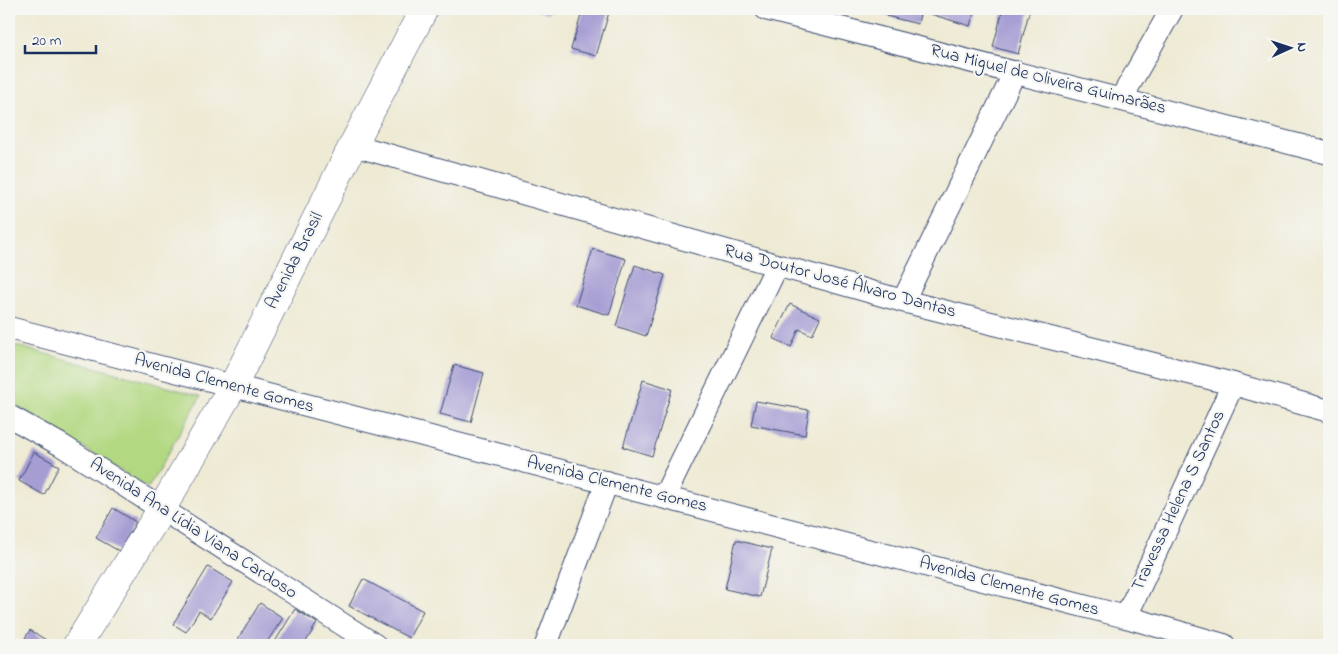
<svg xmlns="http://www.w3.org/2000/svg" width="1338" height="654" font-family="'Indie Flower',sans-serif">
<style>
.green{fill:#b2d881;stroke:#668470}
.building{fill:#a69dd3}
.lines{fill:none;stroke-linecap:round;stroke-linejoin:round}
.minor-casing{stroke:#3b4b70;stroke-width:24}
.tertiary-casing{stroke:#3b4b70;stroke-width:29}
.minor{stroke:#fff;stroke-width:22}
.tertiary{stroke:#fff;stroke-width:28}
.labels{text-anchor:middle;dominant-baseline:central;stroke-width:4.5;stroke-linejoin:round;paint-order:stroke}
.street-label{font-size:18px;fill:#1b2f5e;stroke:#f6f6f2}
</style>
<rect width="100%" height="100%" fill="#f6f6f2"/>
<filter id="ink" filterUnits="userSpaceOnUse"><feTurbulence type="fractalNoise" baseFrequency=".02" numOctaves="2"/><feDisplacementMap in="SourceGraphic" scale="10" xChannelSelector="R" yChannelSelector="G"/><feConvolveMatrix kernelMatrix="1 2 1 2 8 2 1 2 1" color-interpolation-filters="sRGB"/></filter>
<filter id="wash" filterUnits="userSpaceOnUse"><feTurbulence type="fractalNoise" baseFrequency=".0096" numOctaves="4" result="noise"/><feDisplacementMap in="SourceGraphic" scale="20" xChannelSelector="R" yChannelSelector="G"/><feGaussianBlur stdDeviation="1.12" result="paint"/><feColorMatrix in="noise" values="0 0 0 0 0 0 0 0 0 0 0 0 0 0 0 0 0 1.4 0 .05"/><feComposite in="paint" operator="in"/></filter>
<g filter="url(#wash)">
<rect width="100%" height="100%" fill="#eeead4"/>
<!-- green -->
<path class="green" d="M9 344 201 396 148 488 9 401Z"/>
<g id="blocks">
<!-- building -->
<g class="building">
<path d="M531 9H550L548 14Z"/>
<path d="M583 9H610L596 56 571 49Z"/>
<path d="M888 9H921L918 24 886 16Z"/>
<path d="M929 9H975L970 26 927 13Z"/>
<path d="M1003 9H1030L1018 54 993 47Z"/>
<path d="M593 249 626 259 609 315 576 305Z"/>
<path d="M635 265 665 275 646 336 616 326Z"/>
<path d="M790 304 820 318 812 335 799 329 791 347 773 338Z"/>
<path d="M454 365 484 373 471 422 440 414Z"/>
<path d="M643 380 672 389 652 456 623 447Z"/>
<path d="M756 401 809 410 805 435 751 425Z"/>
<path d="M34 452 59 466 44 495 19 481Z"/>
<path d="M113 508 136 522 119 551 96 538Z"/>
<path d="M736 540 772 549 760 597 725 589Z"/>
<path d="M208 567 233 582 211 618 199 611 186 632 173 624Z"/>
<path d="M363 579 423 611 409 638 349 606Z"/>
<path d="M260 603 283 618 265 645H241L236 642Z"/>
<path d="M295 609 317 623 304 645H273Z"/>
<path d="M30 630 49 642 47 645H21Z"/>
</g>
</g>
</g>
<g filter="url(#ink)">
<use href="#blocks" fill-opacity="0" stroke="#3b4b70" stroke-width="1"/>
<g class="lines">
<defs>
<g id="minor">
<path d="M766 9 1329 153"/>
<path d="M1121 99 1172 9"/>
<path d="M353 145 903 301 1233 384 1329 411"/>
<path d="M903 301 1015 72"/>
<path d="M9 328 1126 617 1224 645"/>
<path d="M9 416 61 445 375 645"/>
<path d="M664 497 777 266"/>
<path d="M1126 617 1233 384"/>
<path d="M546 645 607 482"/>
</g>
<path id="tertiary" d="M77 645 161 510 233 386 353 145 424 9"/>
</defs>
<!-- minor casing -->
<use href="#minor" class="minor-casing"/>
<!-- tertiary casing -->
<use href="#tertiary" class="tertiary-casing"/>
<!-- minor -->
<use href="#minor" class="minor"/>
<!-- tertiary -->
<use href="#tertiary" class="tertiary"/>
</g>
</g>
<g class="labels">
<!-- street labels -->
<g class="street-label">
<text transform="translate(1048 80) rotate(14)">Rua Miguel de Oliveira Guimarães</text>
<text transform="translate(295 261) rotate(-63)">Avenida Brasil</text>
<text transform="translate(840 282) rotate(15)">Rua Doutor José Álvaro Dantas</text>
<text transform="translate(224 384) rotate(15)">Avenida Clemente Gomes</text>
<text transform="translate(617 485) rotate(14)">Avenida Clemente Gomes</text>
<text transform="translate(1179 501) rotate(-65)">Travessa Helena S Santos</text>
<text transform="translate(193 529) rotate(33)">Avenida Ana Lídia Viana Cardoso</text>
<text transform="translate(1009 587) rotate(15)">Avenida Clemente Gomes</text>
</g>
</g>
<!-- margin -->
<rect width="1338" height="654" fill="none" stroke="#f6f6f2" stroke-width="30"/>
<!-- north arrow -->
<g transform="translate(1290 48) rotate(87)" stroke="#f6f6f2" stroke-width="4" paint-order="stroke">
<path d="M0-4L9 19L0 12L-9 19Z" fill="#1b2f5e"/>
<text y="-8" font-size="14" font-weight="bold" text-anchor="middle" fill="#1b2f5e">N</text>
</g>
<!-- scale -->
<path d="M25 45v8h71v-8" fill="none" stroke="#1b2f5e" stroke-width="2.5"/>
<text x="32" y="45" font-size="15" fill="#1b2f5e" stroke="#f6f6f2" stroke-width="4" paint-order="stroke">20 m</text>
</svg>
